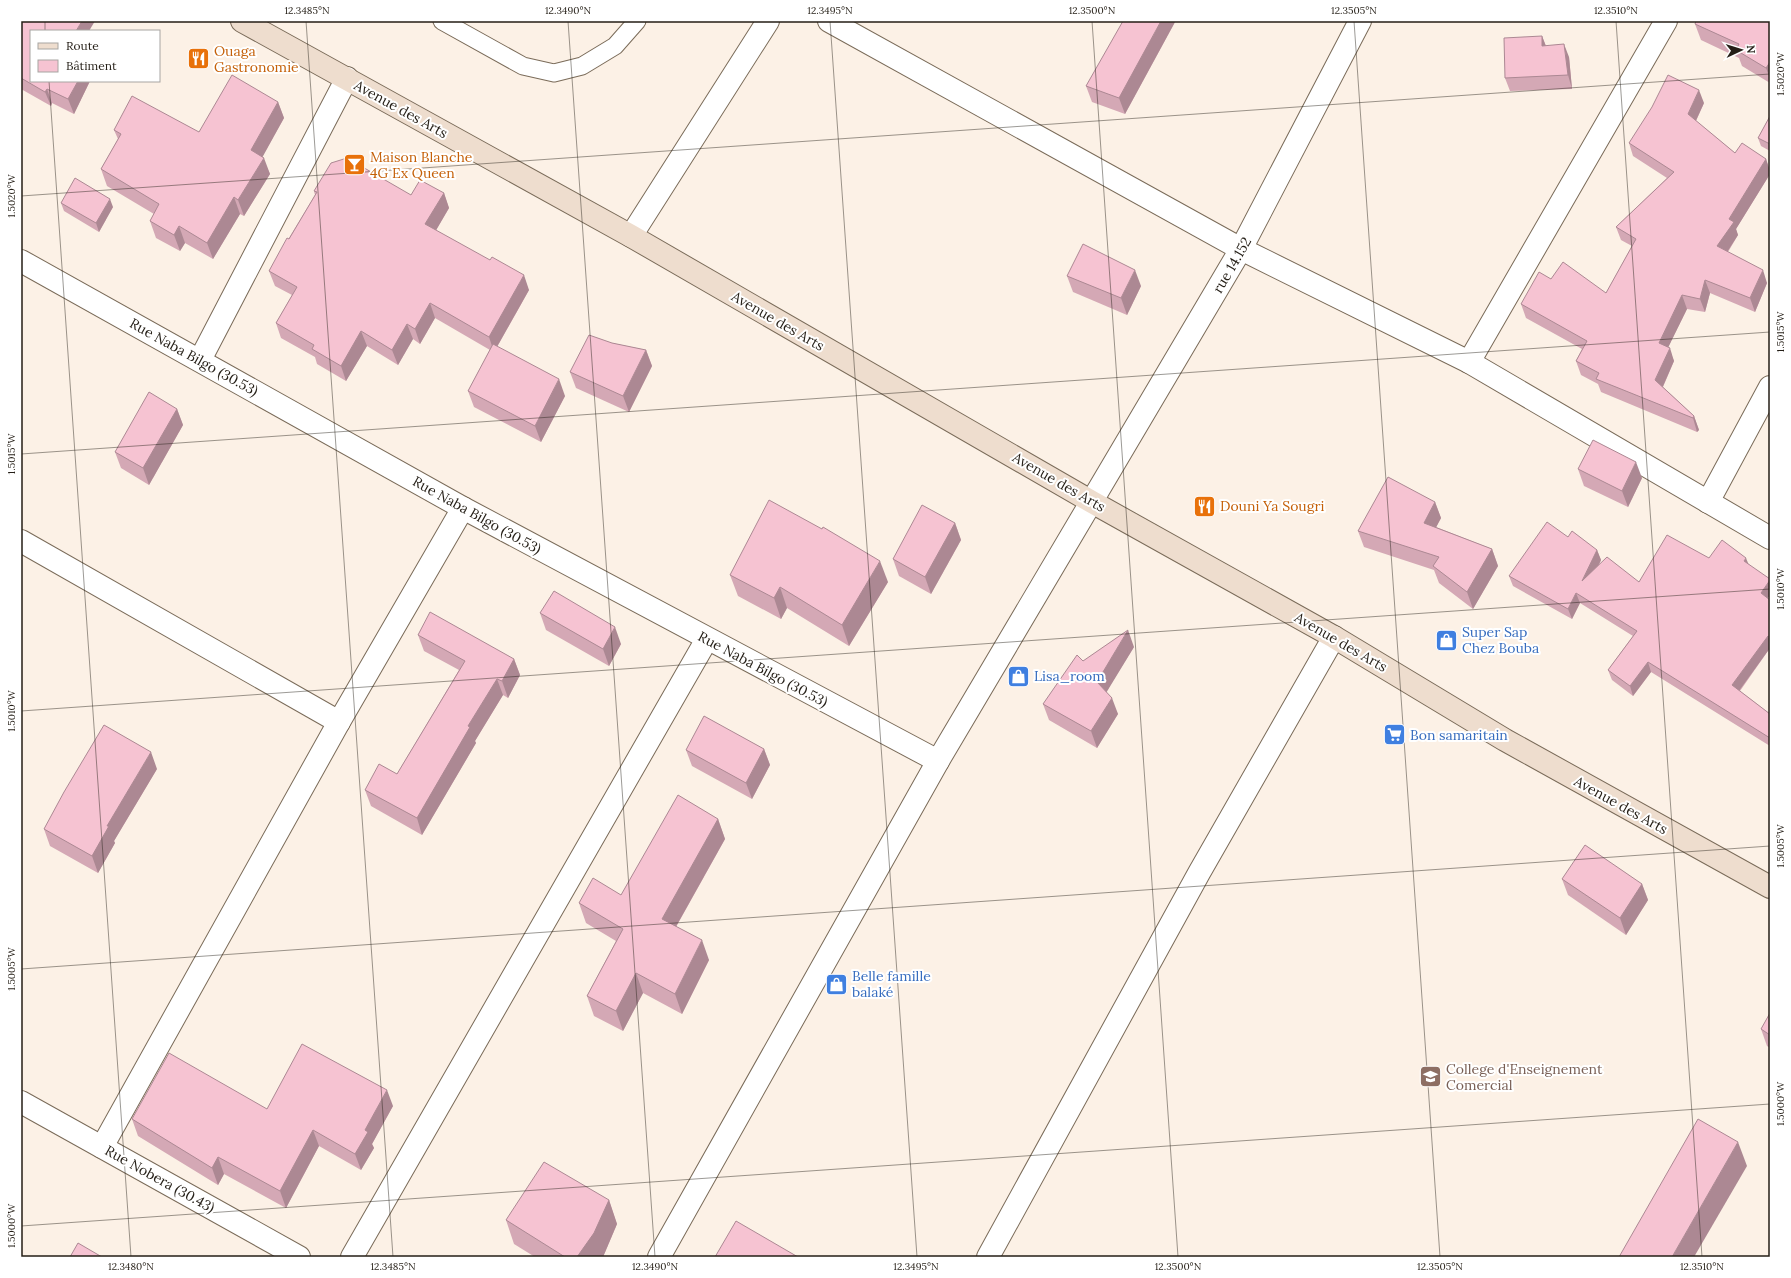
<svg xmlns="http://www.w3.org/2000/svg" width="1791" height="1278" font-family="Lora,serif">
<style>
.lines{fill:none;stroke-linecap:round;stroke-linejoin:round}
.lane-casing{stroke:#7a6b59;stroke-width:19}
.street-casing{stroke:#7a6b59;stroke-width:24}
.secondary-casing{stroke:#7a6b59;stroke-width:24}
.lane{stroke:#fff;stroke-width:17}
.street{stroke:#fff;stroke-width:22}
.secondary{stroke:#eeddce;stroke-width:22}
.wall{fill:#d4a8b5}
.shaded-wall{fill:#ac8893}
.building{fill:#f6c3d2;stroke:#ac8893}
.ticks{fill:none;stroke:#241e16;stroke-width:1;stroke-opacity:0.45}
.labels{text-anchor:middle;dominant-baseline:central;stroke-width:4;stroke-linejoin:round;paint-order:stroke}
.food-label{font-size:14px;fill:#c56008;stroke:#fff;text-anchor:start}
.street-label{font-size:14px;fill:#241e16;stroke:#fff}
.shop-label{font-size:14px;fill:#366cbe;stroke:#fff;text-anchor:start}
.education-label{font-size:14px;fill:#785e54;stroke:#fff;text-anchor:start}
.neatline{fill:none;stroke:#241e16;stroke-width:1.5}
.ticks-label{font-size:10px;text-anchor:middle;fill:#241e16}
</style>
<rect width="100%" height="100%" fill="#fcf1e6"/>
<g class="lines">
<defs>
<path id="lane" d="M442 21 523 66 554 73 582 66 615 46 637 21"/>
<g id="street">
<path d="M829 21 1241 249 1469 362 1770 538"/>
<path d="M631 236 768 21"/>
<path d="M21 261 463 508 938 761"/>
<path d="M200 360 347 78"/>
<path d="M1469 362 1666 21"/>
<path d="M1708 502 1770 387"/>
<path d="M21 541 339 722"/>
<path d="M21 1102 299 1257"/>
<path d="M102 1147 339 722 463 508"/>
<path d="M352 1257 707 639"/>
<path d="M659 1257 938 761 1241 249 1360 21"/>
<path d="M988 1257 1199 873 1334 637"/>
</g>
<path id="secondary" d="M242 21 631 236 1092 502 1334 637 1505 740 1770 887"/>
</defs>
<!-- lane casing -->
<use href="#lane" class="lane-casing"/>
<!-- street casing -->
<use href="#street" class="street-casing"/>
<!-- secondary casing -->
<use href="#secondary" class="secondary-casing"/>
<!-- lane -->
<use href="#lane" class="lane"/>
<!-- street -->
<use href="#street" class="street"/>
<!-- secondary -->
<use href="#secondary" class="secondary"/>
</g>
<!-- wall -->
<g class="wall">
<path d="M21 21 31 31 90 81 74 114 52 103 51 106 21 89Z"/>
<path d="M1770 21V83L1742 66 1739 58 1701 40 1695 24Z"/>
<path d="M1175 22 1125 114 1092 102 1086 86Z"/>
<path d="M1542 36 1546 46 1569 57 1572 89 1510 91 1505 78Z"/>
<path d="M278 102 284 118 262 157 270 174 244 216 240 214 213 259 185 243 180 251 156 238 150 221 154 214 107 186 101 169 118 139 114 130 199 132Z"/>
<path d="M1704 103 1696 121 1735 153 1766 159 1770 171V174L1736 229 1738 235 1728 252 1767 283 1755 312 1710 293 1705 312 1687 309 1668 347 1674 361 1663 387 1694 416 1699 430 1697 432 1601 392 1598 384 1581 375 1576 361 1582 349 1526 318 1521 304 1551 279 1606 293 1632 246 1621 240 1616 227 1667 178 1633 156 1629 143Z"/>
<path d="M1770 116V151L1761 146 1758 138Z"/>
<path d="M314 191 411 195 444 193 449 208 436 230 529 290 497 347 565 396 541 442 474 407 468 391 490 350 435 318 420 344 413 339 398 365 367 346 346 381 317 364 315 357 281 338 276 323 292 295 275 286 269 271 315 195Z"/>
<path d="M61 203 113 207 99 232 64 211Z"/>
<path d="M1067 276 1141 286 1127 315 1073 292Z"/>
<path d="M612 343 646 350 652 366 629 412 576 388 570 372Z"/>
<path d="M177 409 183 425 149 485 121 468 115 452Z"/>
<path d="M1578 469 1642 478 1628 507 1584 486Z"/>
<path d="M1435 502 1441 518 1436 527 1492 549 1498 566 1473 609 1439 583 1434 570 1364 547 1358 531Z"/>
<path d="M955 523 961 540 931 594 899 576 893 559Z"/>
<path d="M1568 537 1597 550 1601 560 1599 565 1639 582 1709 558 1749 564 1768 599 1770 600V648L1740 691 1770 714V746L1651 672 1633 696 1612 680 1608 670 1633 636 1580 603 1572 619 1513 586 1509 576Z"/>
<path d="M730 575 888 582 849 646 787 608 781 619 738 596Z"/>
<path d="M540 613 621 644 609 666 546 630Z"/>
<path d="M418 635 514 659 520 675 508 698 503 695 475 741 476 743 422 835 371 806 365 790 397 774 459 670 424 651Z"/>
<path d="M1134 647 1106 692 1118 714 1097 748 1049 720 1043 704 1083 661Z"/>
<path d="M764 749 770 765 752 799 692 766 686 750Z"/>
<path d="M157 769 114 841 115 843 98 873 50 846 44 829Z"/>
<path d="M718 819 725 839 676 927 709 960 682 1014 643 993 623 1031 594 1016 587 996 616 941 586 923 579 903 621 895Z"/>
<path d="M1562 879 1642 884 1648 900 1626 935 1568 895Z"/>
<path d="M1770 1013V1048L1767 1046 1761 1029Z"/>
<path d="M393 1106 372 1144 374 1148 361 1170 319 1146 286 1208 224 1174 218 1185 138 1136 132 1119 267 1109Z"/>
<path d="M609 1200 617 1224 603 1257H535L514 1244 506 1220Z"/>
</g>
<!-- shaded-wall -->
<g class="shaded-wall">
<path d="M82 21H95L89 31H76Z"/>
<path d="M1161 21H1175V22L1125 114 1119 98Z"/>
<path d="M1542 36 1547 49 1542 46Z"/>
<path d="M1564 44 1569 57 1572 89 1568 75Z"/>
<path d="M1770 62V79L1766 68Z"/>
<path d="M78 81H90L74 114 68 99Z"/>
<path d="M47 89 52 103 51 106 45 92Z"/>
<path d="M1699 90 1704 103 1693 127 1688 114Z"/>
<path d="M278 102 284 118 257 167 251 150Z"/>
<path d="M264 158 270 174 244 216 238 200Z"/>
<path d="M1766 159 1770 171V174L1736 229 1738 235 1722 260 1717 246 1729 219Z"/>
<path d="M444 193 449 208 431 239 425 224Z"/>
<path d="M234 197 240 214 213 259 207 243Z"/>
<path d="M110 199 113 207 99 232 96 223Z"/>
<path d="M179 226 185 243 180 251 174 235Z"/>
<path d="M1135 270 1141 286 1127 315 1121 298Z"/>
<path d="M1763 270 1767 283 1755 312 1750 298Z"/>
<path d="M524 275 529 290 494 352 489 337Z"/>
<path d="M1705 280 1710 293 1705 312 1700 299Z"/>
<path d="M1682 295 1687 309 1664 356 1659 343Z"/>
<path d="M430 303 435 318 420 344 415 329Z"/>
<path d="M407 324 413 339 398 365 392 350Z"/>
<path d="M361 331 367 346 346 381 341 366Z"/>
<path d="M1670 348 1674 361 1660 393 1655 380Z"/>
<path d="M646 350 652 366 629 412 623 396Z"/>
<path d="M559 379 565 396 541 442 535 426Z"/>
<path d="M177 409 183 425 149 485 143 468Z"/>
<path d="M1694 416 1699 430 1697 432 1693 418Z"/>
<path d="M1636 462 1642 478 1628 507 1622 491Z"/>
<path d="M1435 502 1441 518 1430 539 1424 523Z"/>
<path d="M955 523 961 540 931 594 925 577Z"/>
<path d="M1492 549 1498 566 1473 609 1467 592Z"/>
<path d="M1597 550 1601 560 1586 591 1582 581Z"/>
<path d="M1746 558 1750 568 1744 561Z"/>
<path d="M880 561 888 582 849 646 842 625Z"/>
<path d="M1770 580V595L1764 604 1761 593Z"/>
<path d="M780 587 787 608 781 619 774 598Z"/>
<path d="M1576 593 1580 603 1572 619 1568 609Z"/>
<path d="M615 627 621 644 609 666 603 649Z"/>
<path d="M1128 630 1134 647 1103 698 1097 682Z"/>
<path d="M1768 636 1770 641V648L1736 695 1732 685Z"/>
<path d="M514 659 520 675 508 698 502 681Z"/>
<path d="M1648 662 1651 672 1633 696 1630 686Z"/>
<path d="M497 679 503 695 475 741 476 743 422 835 417 818 468 726Z"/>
<path d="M1112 698 1118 714 1097 748 1091 731Z"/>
<path d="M764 749 770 765 752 799 746 783Z"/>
<path d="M151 752 157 769 114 841 115 843 98 873 92 856 107 826Z"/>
<path d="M718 819 725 839 669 939 662 919Z"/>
<path d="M1642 884 1648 900 1626 935 1620 918Z"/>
<path d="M702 940 709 960 682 1014 675 994Z"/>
<path d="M636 973 643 993 623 1031 616 1011Z"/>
<path d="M387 1090 393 1106 372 1144 374 1148 361 1170 355 1154 365 1130Z"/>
<path d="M313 1130 319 1146 286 1208 280 1191Z"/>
<path d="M1738 1142 1747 1166 1694 1257H1672Z"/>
<path d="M218 1157 224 1174 218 1185 212 1168Z"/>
<path d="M609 1200 617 1224 603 1257H577Z"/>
</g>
<!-- building -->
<g class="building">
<path d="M21 21H82L76 31H31V81H78L68 99 47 89 45 92 21 78Z"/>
<path d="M1123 21H1161L1119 98 1086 86Z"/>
<path d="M1696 21H1770V62L1766 68 1736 50 1739 44 1695 24Z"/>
<path d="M1542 36V46L1564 44 1568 75 1505 78 1504 38Z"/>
<path d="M232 75 278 102 251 150 264 158 238 200 234 197 207 243 179 226 174 235 150 221 159 204 101 169 121 134 114 130 132 96 199 132Z"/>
<path d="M1668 75 1699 90 1688 114 1735 153 1742 143 1766 159 1729 219 1734 222 1717 246 1763 270 1750 298 1705 280 1700 299 1682 295 1659 343 1670 348 1655 380 1694 416 1693 418 1596 379 1599 373 1576 361 1587 341 1521 304 1539 272 1551 279 1563 262 1606 293 1636 239 1616 227 1674 172 1629 143 1652 107Z"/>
<path d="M1770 116V144L1758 138Z"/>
<path d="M347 158 411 195 420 180 444 193 425 224 490 260 492 257 524 275 489 337 430 303 415 329 407 324 392 350 361 331 341 366 312 349 314 345 276 323 297 287 269 271 287 238 289 239 317 192 314 191 331 163Z"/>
<path d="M75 178 110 199 96 223 61 203Z"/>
<path d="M1083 244 1135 270 1121 298 1067 276Z"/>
<path d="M589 335 612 343 646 350 623 396 570 372Z"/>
<path d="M493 344 559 379 535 426 468 391Z"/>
<path d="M149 392 177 409 143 468 115 452Z"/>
<path d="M1593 440 1636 462 1622 491 1578 469Z"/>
<path d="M1388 477 1435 502 1424 523 1492 549 1467 592 1433 566 1439 557 1358 531Z"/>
<path d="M769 500 822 529 823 527 880 561 842 625 780 587 774 598 730 575Z"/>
<path d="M922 505 955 523 925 577 893 559Z"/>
<path d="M1547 522 1568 537 1572 531 1597 550 1582 581 1607 557 1639 582 1667 535 1709 558 1722 540 1746 558 1744 561 1770 579V580L1761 593 1770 600V637L1768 636 1732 685 1770 714V738L1648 662 1630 686 1608 670 1637 631 1576 593 1568 609 1509 576Z"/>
<path d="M554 591 615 627 603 649 540 613Z"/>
<path d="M430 612 514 659 502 681 497 679 468 726 470 727 417 818 365 790 379 764 397 774 465 661 418 635Z"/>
<path d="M1128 630 1097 682 1112 698 1091 731 1043 704 1077 655 1083 661Z"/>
<path d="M704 716 764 749 746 783 686 750Z"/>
<path d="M104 725 151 752 107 826H109L92 856 44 829 64 792Z"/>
<path d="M678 795 718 819 662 919 702 940 675 994 636 973 616 1011 587 996 623 929 579 903 593 878 621 895Z"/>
<path d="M1585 845 1642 884 1620 918 1562 879Z"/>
<path d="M1770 1013V1035L1761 1029Z"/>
<path d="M302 1044 387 1090 365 1130 368 1132 355 1154 313 1130 280 1191 218 1157 212 1168 132 1119 169 1053 267 1109Z"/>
<path d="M1698 1119 1738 1142 1672 1257H1619Z"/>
<path d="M544 1162 609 1200 594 1233 577 1257H565L506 1220Z"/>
<path d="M736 1221 798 1257H715Z"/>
<path d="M78 1243 102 1257H70Z"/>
</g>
<!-- ticks -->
<path class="ticks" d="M45 21V31M306 21 393 1257M568 21 655 1257M830 21 917 1257M1092 21 1178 1257M1354 21 1440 1257M1616 21 1702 1257M49 81 131 1257M21 196 1770 74M21 454 1770 332M21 711 1770 589M21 969 1770 846M21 1226 1770 1104"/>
<!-- icons -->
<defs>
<symbol id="restaurant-square" viewBox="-11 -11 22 22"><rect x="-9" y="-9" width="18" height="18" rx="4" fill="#e8710a" stroke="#fff"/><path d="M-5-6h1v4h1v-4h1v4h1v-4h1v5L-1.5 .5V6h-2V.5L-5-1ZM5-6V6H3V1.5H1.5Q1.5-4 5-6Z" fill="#fff"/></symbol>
<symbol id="bar-square" viewBox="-11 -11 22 22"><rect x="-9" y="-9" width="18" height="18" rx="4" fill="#e8710a" stroke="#fff"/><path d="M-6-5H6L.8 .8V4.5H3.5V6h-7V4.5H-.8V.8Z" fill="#fff"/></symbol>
<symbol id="shop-square" viewBox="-11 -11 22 22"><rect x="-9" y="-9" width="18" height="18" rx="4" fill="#3f7fe0" stroke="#fff"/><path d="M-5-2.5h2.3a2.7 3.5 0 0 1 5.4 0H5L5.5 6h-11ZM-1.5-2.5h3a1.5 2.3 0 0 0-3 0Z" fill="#fff"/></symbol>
<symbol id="supermarket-square" viewBox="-11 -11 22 22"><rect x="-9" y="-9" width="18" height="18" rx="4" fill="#3f7fe0" stroke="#fff"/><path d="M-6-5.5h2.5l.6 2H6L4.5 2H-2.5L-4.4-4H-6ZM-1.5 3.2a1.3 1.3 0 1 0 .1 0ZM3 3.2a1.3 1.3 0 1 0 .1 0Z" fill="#fff"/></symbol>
<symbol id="school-square" viewBox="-11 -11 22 22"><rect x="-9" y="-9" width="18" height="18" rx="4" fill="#8d6e63" stroke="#fff"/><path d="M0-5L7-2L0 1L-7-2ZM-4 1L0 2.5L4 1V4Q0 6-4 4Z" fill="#fff"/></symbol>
</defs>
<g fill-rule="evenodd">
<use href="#restaurant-square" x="186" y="46" width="25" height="25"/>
<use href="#bar-square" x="342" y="152" width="25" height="25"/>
<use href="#restaurant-square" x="1192" y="494" width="25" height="25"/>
<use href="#shop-square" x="1434" y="628" width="25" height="25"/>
<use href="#shop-square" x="1006" y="664" width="25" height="25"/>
<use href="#supermarket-square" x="1382" y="722" width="25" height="25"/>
<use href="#shop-square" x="824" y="972" width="25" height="25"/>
<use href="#school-square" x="1418" y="1064" width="25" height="25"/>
</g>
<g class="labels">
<!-- food labels -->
<g class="food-label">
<text x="214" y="51">Ouaga<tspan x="214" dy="16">Gastronomie</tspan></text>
<text x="370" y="157">Maison Blanche<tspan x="370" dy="16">4G Ex Queen</tspan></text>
<text x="1220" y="506">Douni Ya Sougri</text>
</g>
<!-- street labels -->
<g class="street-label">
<text transform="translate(401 109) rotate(29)">Avenue des Arts</text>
<text transform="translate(1232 265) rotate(-60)">rue 14.152</text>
<text transform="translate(778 321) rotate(30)">Avenue des Arts</text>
<text transform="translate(194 357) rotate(29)">Rue Naba Bilgo (30.53)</text>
<text transform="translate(1059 482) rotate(30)">Avenue des Arts</text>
<text transform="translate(477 515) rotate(29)">Rue Naba Bilgo (30.53)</text>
<text transform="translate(1341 642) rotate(30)">Avenue des Arts</text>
<text transform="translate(763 669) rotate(28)">Rue Naba Bilgo (30.53)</text>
<text transform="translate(1621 805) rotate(29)">Avenue des Arts</text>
<text transform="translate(160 1179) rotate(29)">Rue Nobera (30.43)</text>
</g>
<!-- shop labels -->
<g class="shop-label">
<text x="1462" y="632">Super Sap<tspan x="1462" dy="16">Chez Bouba</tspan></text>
<text x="1034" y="676">Lisa_room</text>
<text x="1410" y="735">Bon samaritain</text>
<text x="852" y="976">Belle famille<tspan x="852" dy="16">balaké</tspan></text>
</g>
<!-- education labels -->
<g class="education-label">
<text x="1446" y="1069">College d'Enseignement<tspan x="1446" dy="16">Comercial</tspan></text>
</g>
</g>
<!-- border -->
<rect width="1791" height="1278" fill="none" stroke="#ffffff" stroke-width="44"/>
<!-- legend -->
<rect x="30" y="30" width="130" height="52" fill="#ffffff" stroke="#a7a5a2"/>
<rect x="38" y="43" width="20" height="6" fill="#eeddce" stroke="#a7a5a2"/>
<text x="66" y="50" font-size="12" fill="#241e16">Route</text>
<rect x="38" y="60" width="20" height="12" fill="#f6c3d2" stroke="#a7a5a2"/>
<text x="66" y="70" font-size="12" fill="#241e16">Bâtiment</text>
<!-- north arrow -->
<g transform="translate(1741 50) rotate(86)" stroke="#ffffff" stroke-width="3" paint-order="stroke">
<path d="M0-3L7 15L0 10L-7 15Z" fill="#241e16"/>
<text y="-6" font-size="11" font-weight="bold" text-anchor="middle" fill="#241e16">N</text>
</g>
<rect x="22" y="22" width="1747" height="1234" class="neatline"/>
<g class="ticks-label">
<text x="307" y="14">12.3485°N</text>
<text x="568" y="14">12.3490°N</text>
<text x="830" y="14">12.3495°N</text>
<text x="1092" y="14">12.3500°N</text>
<text x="1354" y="14">12.3505°N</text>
<text x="1616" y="14">12.3510°N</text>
<text transform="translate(1780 74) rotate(-90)" y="4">1.5020°W</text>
<text transform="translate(11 196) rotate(-90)" y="4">1.5020°W</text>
<text transform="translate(1780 332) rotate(-90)" y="4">1.5015°W</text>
<text transform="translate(11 454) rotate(-90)" y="4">1.5015°W</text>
<text transform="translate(1780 589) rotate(-90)" y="4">1.5010°W</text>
<text transform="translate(11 711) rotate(-90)" y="4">1.5010°W</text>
<text transform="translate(1780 846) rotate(-90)" y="4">1.5005°W</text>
<text transform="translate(11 969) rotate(-90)" y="4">1.5005°W</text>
<text transform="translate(1780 1104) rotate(-90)" y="4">1.5000°W</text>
<text transform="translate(11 1226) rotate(-90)" y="4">1.5000°W</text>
<text x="131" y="1270">12.3480°N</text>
<text x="393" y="1270">12.3485°N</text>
<text x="655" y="1270">12.3490°N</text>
<text x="916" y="1270">12.3495°N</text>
<text x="1178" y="1270">12.3500°N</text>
<text x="1440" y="1270">12.3505°N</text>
<text x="1702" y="1270">12.3510°N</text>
</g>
</svg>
